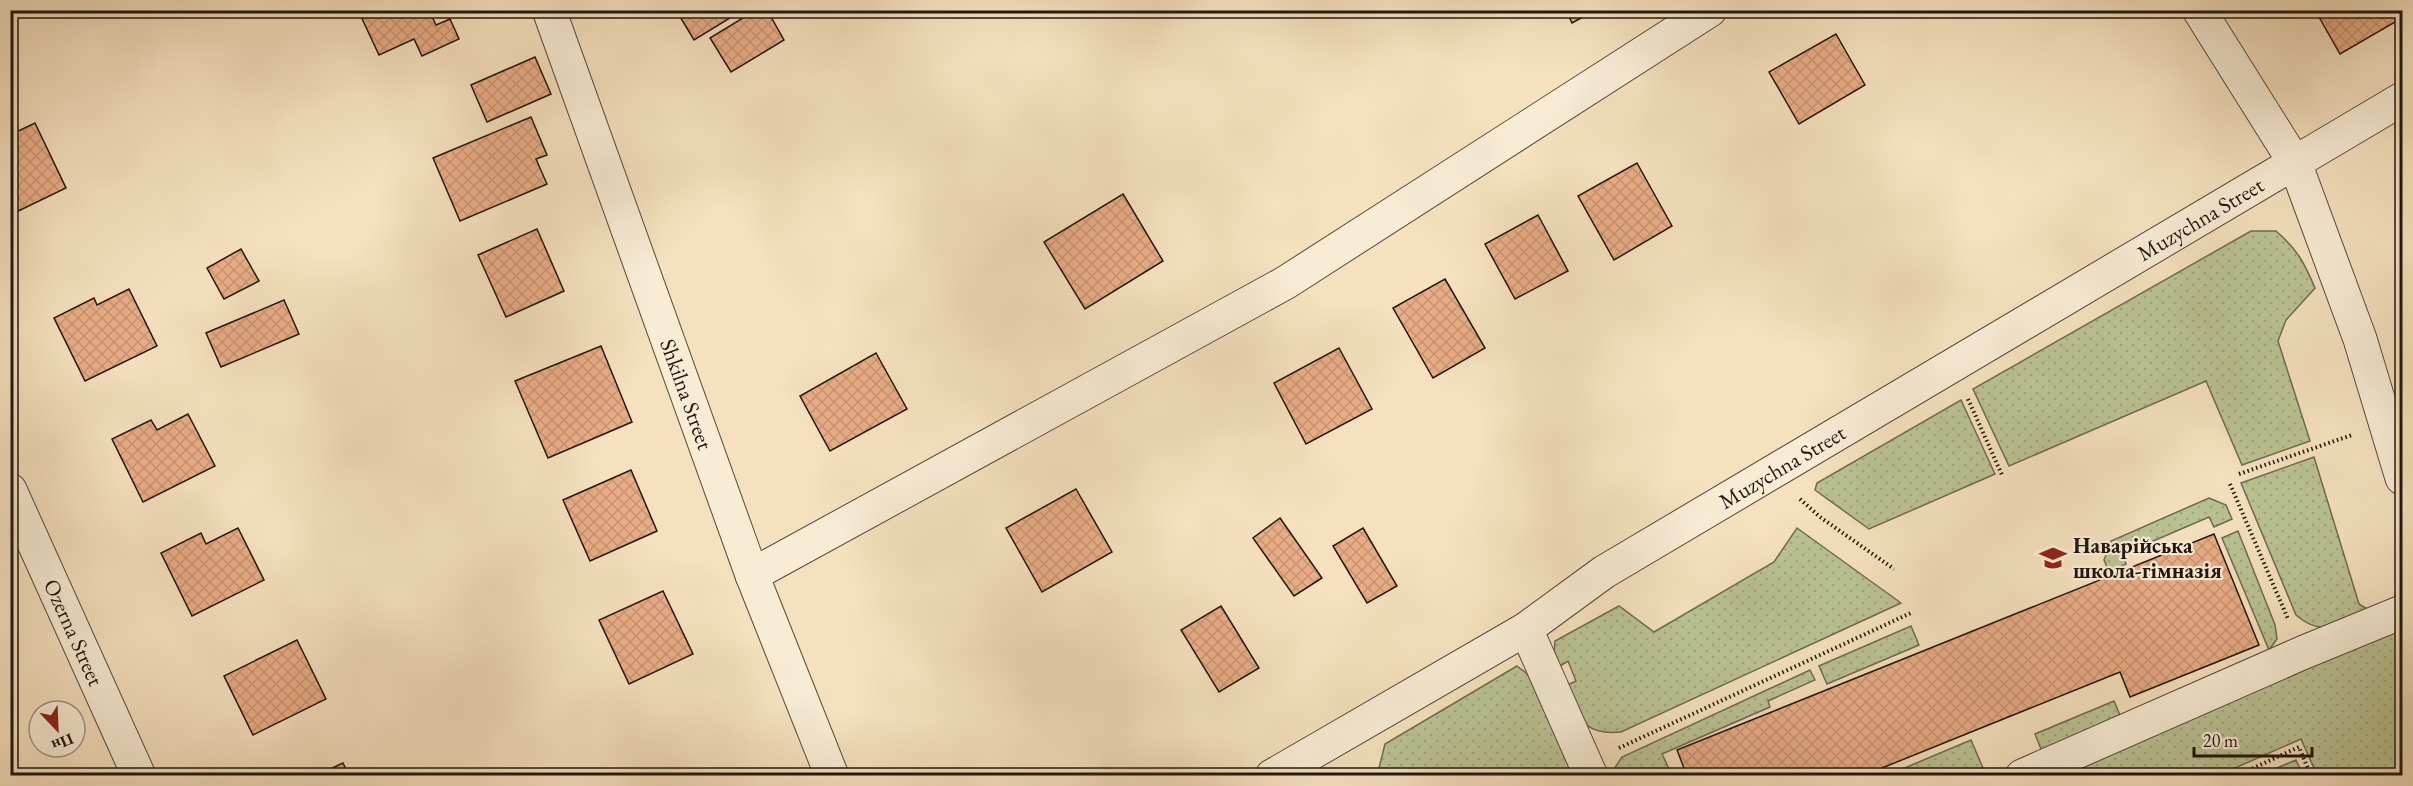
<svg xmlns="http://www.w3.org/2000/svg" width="2413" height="786" font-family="'EB Garamond',serif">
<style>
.grass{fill:url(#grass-dots);stroke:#6d6c51;stroke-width:1.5}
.garden{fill:#bac393;stroke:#6d6c51;stroke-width:1.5}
.building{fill:url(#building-cross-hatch);stroke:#20160f;stroke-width:1.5}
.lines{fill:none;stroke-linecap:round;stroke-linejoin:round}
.minor-casing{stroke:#55493b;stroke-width:35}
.path{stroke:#20160f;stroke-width:4;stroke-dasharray:1.5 3;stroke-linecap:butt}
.minor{stroke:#f8ecd5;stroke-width:33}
.labels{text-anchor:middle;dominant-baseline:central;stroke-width:4.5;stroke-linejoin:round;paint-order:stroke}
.street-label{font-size:22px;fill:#20160f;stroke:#f8ecd5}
.poi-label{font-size:22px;font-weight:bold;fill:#20160f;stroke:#f8ecd5;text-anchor:start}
</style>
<defs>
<pattern id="grass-dots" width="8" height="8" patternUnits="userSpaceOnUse" patternTransform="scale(1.5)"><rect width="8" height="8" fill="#bac393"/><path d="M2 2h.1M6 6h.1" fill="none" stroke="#a0a77e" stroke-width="1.8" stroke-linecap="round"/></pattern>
<pattern id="building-cross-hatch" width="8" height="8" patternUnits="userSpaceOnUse" patternTransform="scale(1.5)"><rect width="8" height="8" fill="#e9ad85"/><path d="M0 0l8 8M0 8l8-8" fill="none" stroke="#c89472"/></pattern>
</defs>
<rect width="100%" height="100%" fill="#f5e1be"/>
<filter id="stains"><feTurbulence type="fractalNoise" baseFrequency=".00333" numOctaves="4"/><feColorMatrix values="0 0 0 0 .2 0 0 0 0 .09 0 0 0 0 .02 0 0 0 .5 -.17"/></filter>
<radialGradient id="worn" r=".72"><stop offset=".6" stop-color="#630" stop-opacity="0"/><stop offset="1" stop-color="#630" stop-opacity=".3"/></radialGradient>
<!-- grass -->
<g class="grass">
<path d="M2251 231H2276C2297 249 2304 262 2315 288L2286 320 2278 341 2310 441 2242 465 2206 381 2009 466 1973 389Z"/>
<path d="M1961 400 1995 474 1869 529 1815 490 1817 483Z"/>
<path d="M2314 457 2359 604 2372 612C2344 624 2323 639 2296 615L2241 483Z"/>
<path d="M2209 498 2226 505 2232 519 2214 527 2209 517 2123 554 2126 564 2109 572 2104 560 2111 541Z"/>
<path d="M1797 528 1901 603 1621 732C1581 736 1580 716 1565 686L1576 681 1568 661 1557 668 1554 656 1555 641 1619 606 1654 632 1774 562Z"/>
<path d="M2238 531 2275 625 2277 639 2269 650 2222 538Z"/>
<path d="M1911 626 1919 645 1827 684 1819 666Z"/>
<path d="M2395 628 2402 629V775H2317L2301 739 2219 775 2054 776Z"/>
<path d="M1517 666 1538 682 1578 776H1377L1385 744Z"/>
<path d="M1810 670 1815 680 1768 701 1770 707 1662 754 1671 773 1666 776 1610 775 1622 757Z"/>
<path d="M2114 701 2122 720 2043 754 2035 734Z"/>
<path d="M1971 740 1986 775H1896L1895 772Z"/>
</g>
<!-- garden -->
<path class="garden" d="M2296 760 2303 775H2260Z"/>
<!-- building -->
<g class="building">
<path d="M358 10H429L436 25 450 19 459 39 422 56 414 39 379 55Z"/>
<path d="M676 10H743L694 40Z"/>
<path d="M756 10H767L784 40 731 72 710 38Z"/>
<path d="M1566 10H1596L1572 23Z"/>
<path d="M2315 10H2398L2402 18 2340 54Z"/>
<path d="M1836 34 1865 85 1799 124 1769 72Z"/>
<path d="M535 57 551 94 487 122 471 85Z"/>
<path d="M531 117 547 155 536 159 547 184 460 221 433 158Z"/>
<path d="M35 123 66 188 10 215V135Z"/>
<path d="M1637 163 1672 226 1614 260 1578 196Z"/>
<path d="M1123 194 1163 261 1085 309 1044 242Z"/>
<path d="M1538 215 1568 271 1515 299 1485 244Z"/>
<path d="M537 229 564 291 506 317 478 255Z"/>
<path d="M241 249 259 281 224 299 207 268Z"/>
<path d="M1445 279 1485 348 1433 378 1393 308Z"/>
<path d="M129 289 157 346 85 381 54 318 94 298 97 305Z"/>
<path d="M284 300 299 334 221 367 206 333Z"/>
<path d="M601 346 632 422 548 458 515 381Z"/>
<path d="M1339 348 1372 409 1306 444 1274 383Z"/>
<path d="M876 353 907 409 830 451 800 396Z"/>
<path d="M188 414 215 466 143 502 112 439 151 420 157 430Z"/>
<path d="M631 470 657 531 590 561 563 500Z"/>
<path d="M1076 489 1112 552 1042 592 1006 528Z"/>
<path d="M1280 518 1322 578 1294 596 1253 538Z"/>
<path d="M238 528 264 580 192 616 161 553 201 533 206 544Z"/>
<path d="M1363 528 1397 586 1367 603 1333 546Z"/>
<path d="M2214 534 2259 645 2130 697 2120 672 1877 770 1880 776H1687L1677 750Z"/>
<path d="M663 591 693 654 629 684 599 620Z"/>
<path d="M1221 606 1259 668 1219 692 1181 630Z"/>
<path d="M297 640 326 699 253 735 224 676Z"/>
<path d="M343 763 349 776H315Z"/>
</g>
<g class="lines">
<defs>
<g id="minor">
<path id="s1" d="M549 10 752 575 832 776"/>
<path d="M2199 10 2295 163 2360 339 2402 478"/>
<path id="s2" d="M10 490 139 776"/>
<path d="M752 575 1285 283 1710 10"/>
<path d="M1526 629 1591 776"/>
<path id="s3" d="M1272 776 1526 629 1604 572 2402 99"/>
<path d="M2022 776 2302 653 2402 612"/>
</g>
</defs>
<!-- minor casing -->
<use href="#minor" class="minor-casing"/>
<!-- path -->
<g class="path">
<path d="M1968 399 2002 475"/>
<path d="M2239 474 2352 435"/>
<path d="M2230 484 2288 619"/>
<path d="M1800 499 1820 517 1894 569"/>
<path d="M1619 748 1913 612"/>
<path d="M2236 776 2299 747 2311 776"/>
</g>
<!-- minor -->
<use href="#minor" class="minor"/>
</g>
<!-- icons -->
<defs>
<symbol id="school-bare" viewBox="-9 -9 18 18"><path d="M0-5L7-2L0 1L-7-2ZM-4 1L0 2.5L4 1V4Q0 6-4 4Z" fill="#8f2418" stroke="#f8ecd5" stroke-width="2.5" paint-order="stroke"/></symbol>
</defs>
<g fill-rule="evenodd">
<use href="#school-bare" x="2034" y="539" width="38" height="38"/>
</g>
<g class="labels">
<!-- street labels -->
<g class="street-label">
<text stroke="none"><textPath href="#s3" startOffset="1083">Muzychna Street</textPath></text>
<text stroke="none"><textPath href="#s1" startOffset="408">Shkilna Street</textPath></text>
<text stroke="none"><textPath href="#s3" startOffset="597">Muzychna Street</textPath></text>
<text stroke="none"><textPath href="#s2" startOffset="156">Ozerna Street</textPath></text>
</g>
<!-- poi labels -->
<g class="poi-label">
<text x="2073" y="545">Наварійська<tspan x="2073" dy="25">школа-гімназія</tspan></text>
</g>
</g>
<!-- margin -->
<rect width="2413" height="786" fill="none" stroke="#f5e1be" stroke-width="36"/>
<rect x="12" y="12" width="2389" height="762" fill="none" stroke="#20160f" stroke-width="3"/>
<rect x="18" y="18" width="2377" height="750" fill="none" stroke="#20160f" stroke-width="1.5"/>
<!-- north arrow -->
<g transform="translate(57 729) rotate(157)"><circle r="28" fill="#f8ecd5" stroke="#a29686" stroke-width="1.5"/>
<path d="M0-4.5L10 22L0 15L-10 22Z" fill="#8f2418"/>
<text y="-9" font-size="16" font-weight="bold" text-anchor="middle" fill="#20160f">Пн</text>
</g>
<!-- scale -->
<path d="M2194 747v9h118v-9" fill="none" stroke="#20160f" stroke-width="3"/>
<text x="2203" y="747" font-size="18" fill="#20160f" stroke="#f8ecd5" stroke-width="4.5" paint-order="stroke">20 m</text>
<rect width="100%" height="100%" filter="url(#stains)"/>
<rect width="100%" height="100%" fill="url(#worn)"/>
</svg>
